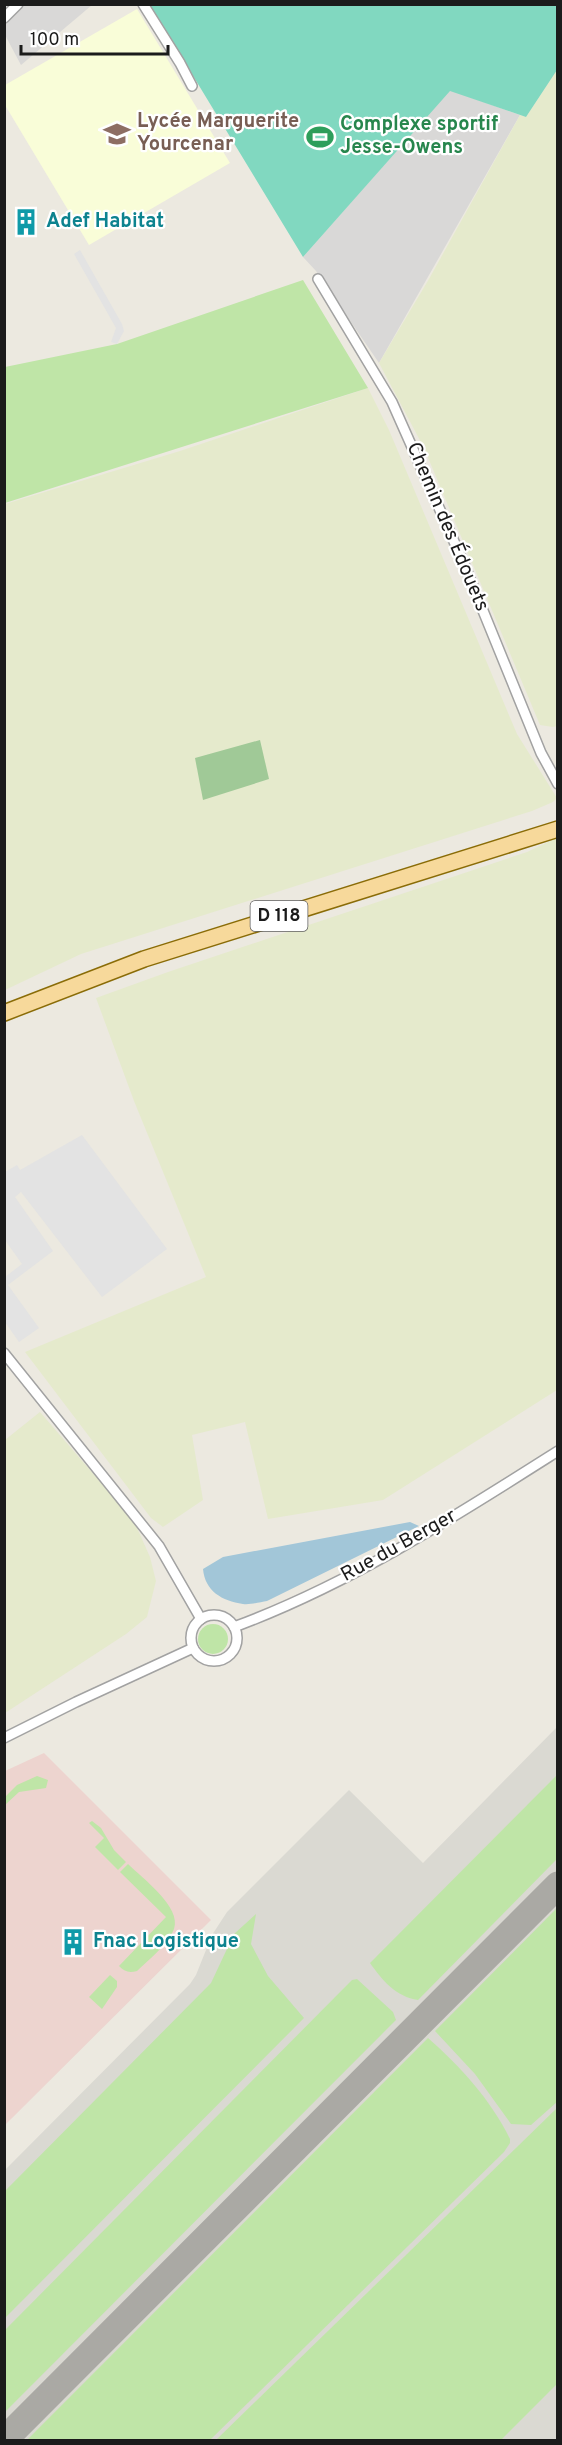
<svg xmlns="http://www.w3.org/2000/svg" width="562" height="2445" font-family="Overpass,sans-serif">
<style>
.residential{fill:#d9d8d7}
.commercial{fill:#edd4cf}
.education{fill:#f9fdd8}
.airport{fill:#dad9d2}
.farmland{fill:#e5eacc}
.grass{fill:#bfe5a7}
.forest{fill:#a0c997}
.pitch{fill:#81d8c0}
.parking{fill:#e3e3e3}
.water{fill:#a2c6d8}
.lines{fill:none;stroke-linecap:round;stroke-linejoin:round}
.taxiway{stroke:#aaa9a4;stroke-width:27}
.street-casing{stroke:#a2a2a2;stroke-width:12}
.primary-casing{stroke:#8a6c07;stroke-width:18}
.street{stroke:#fff;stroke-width:9}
.primary{stroke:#f7d99b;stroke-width:15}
.labels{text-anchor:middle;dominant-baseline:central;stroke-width:4.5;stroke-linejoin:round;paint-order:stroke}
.shield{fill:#fff;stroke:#5f5f5f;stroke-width:1.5}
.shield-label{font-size:18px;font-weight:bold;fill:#1b1b1b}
.education-label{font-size:20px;font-weight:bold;fill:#785e54;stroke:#fff;text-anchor:start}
.leisure-label{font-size:20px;font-weight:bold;fill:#27864d;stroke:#fff;text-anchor:start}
.culture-label{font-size:20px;font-weight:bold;fill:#0d838f;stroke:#fff;text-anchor:start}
.street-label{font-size:20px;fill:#1b1b1b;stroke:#fff}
</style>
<rect width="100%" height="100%" fill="#ece9e0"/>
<!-- residential -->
<g class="residential">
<path d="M4 5H92L21 65 5 35Z"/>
<path d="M450 90 520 115 379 363 316 271 303 257Z"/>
</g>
<!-- commercial -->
<path class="commercial" d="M44 1753 211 1920 5 2125V1771Z"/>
<!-- education -->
<path class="education" d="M137 9 230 163 89 245 5 105V85Z"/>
<!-- airport -->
<path class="airport" d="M557 1727V2440H5V2170L190 1984 196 1975 212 1935 227 1912 349 1790 423 1863Z"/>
<!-- farmland -->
<g class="farmland">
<path d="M557 70V726L553 727 540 725 424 448 379 363 429 279 520 115 526 117Z"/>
<path d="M368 388 389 430 517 734 557 798 553 802 532 811 81 954 5 990V504L180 451Z"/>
<path d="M557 838V1390L383 1500 268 1519 245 1422 192 1435 203 1500 163 1527 151 1518 25 1352 206 1277 134 1101 96 998 168 972 527 852Z"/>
<path d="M40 1412 134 1521 150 1557 156 1581 147 1617 126 1634 5 1713V1440Z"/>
</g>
<!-- grass -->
<g class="grass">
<path d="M303 280 368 388 5 503V367L117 344Z"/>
<circle cx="213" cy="1639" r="15"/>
<path d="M557 1775V1859L418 2000C396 1997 382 1980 370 1963Z"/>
<path d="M37 1776 48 1780 46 1788 19 1792 5 1805V1797L17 1785Z"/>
<path d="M92 1821 101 1828 114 1850 126 1862 118 1870 95 1847 104 1838 89 1823Z"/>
<path d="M128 1864C142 1878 182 1907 174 1929 168 1945 149 1959 137 1971 129 1973 125 1972 119 1966L166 1917 120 1872Z"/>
<path d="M557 1908V2102L531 2125 511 2124 475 2074 435 2031Z"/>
<path d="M256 1914 251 1944 268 1976 304 2018 5 2318V2191L211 1983 234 1934Z"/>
<path d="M110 1975 117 1981V1987L102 2009 89 1997Z"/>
<path d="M357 1979 393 2012 396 2020 5 2412V2330L352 1980Z"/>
<path d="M428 2038C461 2067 490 2099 510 2139V2143L504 2152 210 2440H27Z"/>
<path d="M557 2108V2384L501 2440H216Z"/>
</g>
<!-- forest -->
<path class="forest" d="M260 740 269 779 203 800 195 758Z"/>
<!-- pitch -->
<path class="pitch" d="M150 5H557V70L526 117 450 91 303 257Z"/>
<!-- parking -->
<g class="parking">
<path d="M80 250 122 324 124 331 117 344 111 342 116 328 74 254Z"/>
<path d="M82 1135 167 1249 102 1297 21 1192 15 1197 53 1251 8 1285 39 1328 19 1342 5 1322V1277L22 1264 5 1240V1172L17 1165 20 1170Z"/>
</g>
<!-- water -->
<path class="water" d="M410 1522 419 1526 267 1601C260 1602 250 1605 243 1604 222 1601 205 1591 203 1569L223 1557Z"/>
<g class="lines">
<!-- taxiway -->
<path class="taxiway" d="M4 2440 558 1885"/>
<defs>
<g id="street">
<path d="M143 4 180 63 192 86"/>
<path d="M4 18 18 4"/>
<path d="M318 279 392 402 464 564 541 753 558 784"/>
<path d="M4 1353 159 1546 201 1619"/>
<circle cx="214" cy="1638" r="23"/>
<path d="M234 1627C350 1584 454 1517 558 1451"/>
<path d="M4 1738 76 1702 193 1648"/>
</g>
<path id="primary" d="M4 1013 144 959 558 829"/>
</defs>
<!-- street casing -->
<use href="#street" class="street-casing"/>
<!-- primary casing -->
<use href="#primary" class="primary-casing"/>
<!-- street -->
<use href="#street" class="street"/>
<!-- primary -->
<use href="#primary" class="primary"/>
</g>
<!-- icons -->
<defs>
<symbol id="school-bare" viewBox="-9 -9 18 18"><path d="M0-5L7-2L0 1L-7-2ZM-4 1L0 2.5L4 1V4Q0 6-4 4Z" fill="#8d6e63" stroke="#fff" stroke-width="2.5" paint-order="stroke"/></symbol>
<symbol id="stadium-bare" viewBox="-9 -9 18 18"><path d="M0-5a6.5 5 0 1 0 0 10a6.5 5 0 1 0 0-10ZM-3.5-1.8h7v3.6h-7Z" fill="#2e9e5b" stroke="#fff" stroke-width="2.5" paint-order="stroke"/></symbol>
<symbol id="building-bare" viewBox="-9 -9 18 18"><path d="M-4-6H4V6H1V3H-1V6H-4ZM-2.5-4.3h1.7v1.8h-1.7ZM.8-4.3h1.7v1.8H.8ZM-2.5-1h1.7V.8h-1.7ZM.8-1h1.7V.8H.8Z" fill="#0f9aa8" stroke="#fff" stroke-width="2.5" paint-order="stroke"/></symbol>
</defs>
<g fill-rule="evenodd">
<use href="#school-bare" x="98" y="115" width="38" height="38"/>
<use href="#stadium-bare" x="301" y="118" width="38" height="38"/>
<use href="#building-bare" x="7" y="203" width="38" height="38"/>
<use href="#building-bare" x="54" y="1923" width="38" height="38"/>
</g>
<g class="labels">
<!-- shield labels -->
<rect class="shield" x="250.5" y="901" width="57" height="30" rx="4.5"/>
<g class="shield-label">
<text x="279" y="916">D 118</text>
</g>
<!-- education labels -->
<g class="education-label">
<text x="137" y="122">Lycée Marguerite<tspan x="137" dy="23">Yourcenar</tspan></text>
</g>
<!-- leisure labels -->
<g class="leisure-label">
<text x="340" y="125">Complexe sportif<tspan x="340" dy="23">Jesse-Owens</tspan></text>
</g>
<!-- culture labels -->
<g class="culture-label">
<text x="46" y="222">Adef Habitat</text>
<text x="93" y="1942">Fnac Logistique</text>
</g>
<!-- street labels -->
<g class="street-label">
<text transform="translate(447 527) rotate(67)">Chemin des Édouets</text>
<text transform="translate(399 1546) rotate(-29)">Rue du Berger</text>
</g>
</g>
<!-- border -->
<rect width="562" height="2445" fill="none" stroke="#1b1b1b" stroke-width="12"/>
<!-- scale -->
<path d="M21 45v9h147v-9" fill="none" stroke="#1b1b1b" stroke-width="3"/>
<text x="30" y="45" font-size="18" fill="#1b1b1b" stroke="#ffffff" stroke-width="4.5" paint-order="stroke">100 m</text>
</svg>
